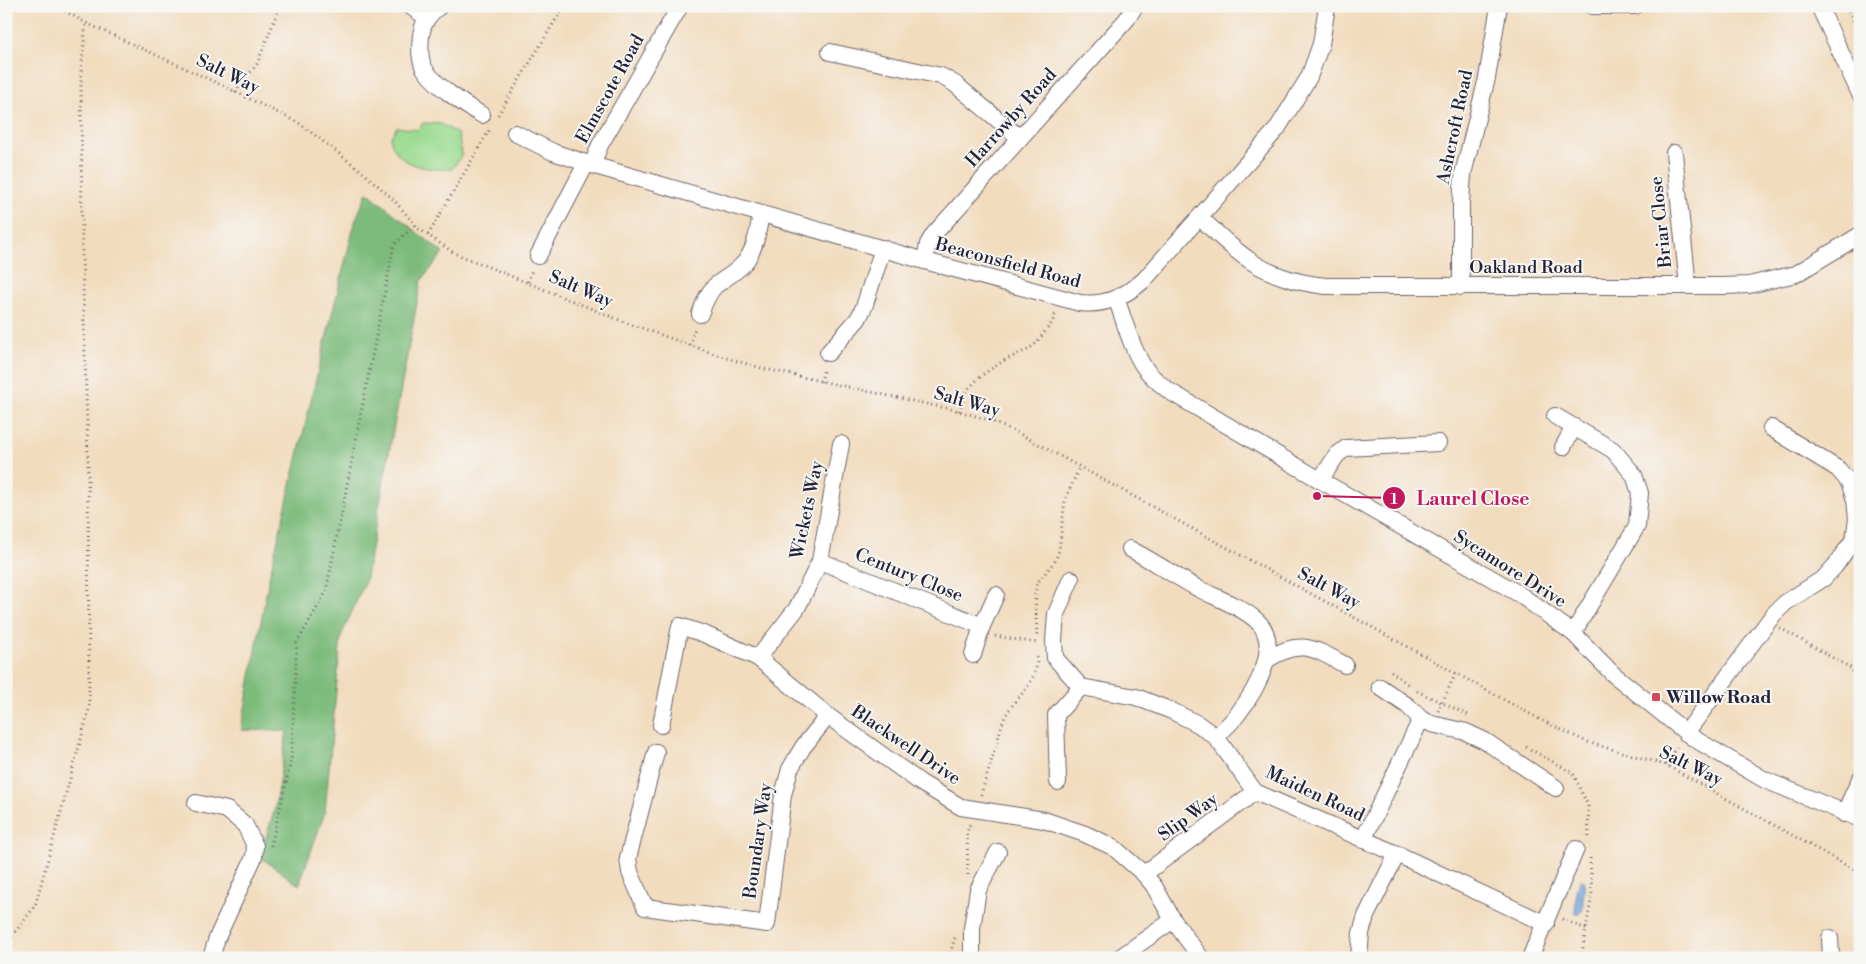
<svg xmlns="http://www.w3.org/2000/svg" width="1866" height="964" font-family="'Libre Bodoni',serif">
<style>
.green{fill:#9bdb91;stroke:#5e7e66}
.forest{fill:#7cbb7b;stroke:#4f6e5b}
.water{fill:#679ed5;stroke:#446088}
.lines{fill:none;stroke-linecap:round;stroke-linejoin:round}
.minor-casing{stroke:#6b6369;stroke-width:18}
.path{stroke:#6b6369;stroke-width:3;stroke-dasharray:1 4;stroke-linecap:butt}
.minor{stroke:#fff;stroke-width:16}
.poi-dot{fill:#d1495b;stroke:#f6f6f2;stroke-width:2}
.labels{text-anchor:middle;dominant-baseline:central;stroke-width:4;stroke-linejoin:round;paint-order:stroke}
.street-label{font-size:18px;fill:#22223b;stroke:#f6f6f2}
.poi-label{font-size:18px;font-weight:bold;fill:#22223b;stroke:#f6f6f2;text-anchor:start}
.leader{fill:none;stroke:#c2185b;stroke-width:2}
.callout-dot{fill:#c2185b;stroke:#f6f6f2;stroke-width:2}
.mark-label{font-size:15px;text-anchor:middle;font-weight:bold;fill:#fff}
.callout-label{font-size:19px;text-anchor:middle;font-weight:bold;fill:#c2185b;stroke:#f6f6f2;stroke-width:4;stroke-linejoin:round;paint-order:stroke}
</style>
<rect width="100%" height="100%" fill="#f6f6f2"/>
<filter id="ink" filterUnits="userSpaceOnUse"><feTurbulence type="fractalNoise" baseFrequency=".02" numOctaves="2"/><feDisplacementMap in="SourceGraphic" scale="10" xChannelSelector="R" yChannelSelector="G"/><feConvolveMatrix kernelMatrix="1 2 1 2 8 2 1 2 1" color-interpolation-filters="sRGB"/></filter>
<filter id="wash" filterUnits="userSpaceOnUse"><feTurbulence type="fractalNoise" baseFrequency=".0096" numOctaves="4" result="noise"/><feDisplacementMap in="SourceGraphic" scale="20" xChannelSelector="R" yChannelSelector="G"/><feGaussianBlur stdDeviation="1.12" result="paint"/><feColorMatrix in="noise" values="0 0 0 0 0 0 0 0 0 0 0 0 0 0 0 0 0 1.4 0 .05"/><feComposite in="paint" operator="in"/></filter>
<g filter="url(#wash)">
<rect width="100%" height="100%" fill="#f2dcbe"/>
<!-- green -->
<path class="green" d="M423 123 441 124 458 134 462 155 452 169C427 170 397 167 390 138L397 127 418 130Z"/>
<!-- forest -->
<path class="forest" d="M367 192 443 253 421 281 365 582 341 636 325 812 299 885 260 857 275 808 287 731 241 730 270 573 317 375 355 222Z"/>
<!-- water -->
<path class="water" d="M1581 879 1585 881 1582 911 1578 915 1575 913 1576 890Z"/>
</g>
<g filter="url(#ink)">
<g class="lines">
<defs>
<g id="minor">
<path d="M410 6 427 18"/>
<path d="M440 6C429 13 423 22 421 35 420 45 419 56 423 66 431 83 466 106 482 115"/>
<path d="M1592 6H1635"/>
<path d="M1819 6 1860 94"/>
<path d="M830 52 941 76 955 84 1020 138"/>
<path d="M515 133 553 152 592 165 925 261 1080 303C1106 306 1125 296 1144 280L1277 129 1309 77 1321 44 1327 6"/>
<path d="M1674 153 1688 286"/>
<path d="M592 165 600 145 680 6"/>
<path d="M1200 218C1215 231 1229 246 1245 257 1267 274 1298 283 1326 286H1722L1749 285 1796 274 1860 235"/>
<path d="M538 256 586 164"/>
<path d="M925 261 928 244 934 234 1127 19 1135 6"/>
<path d="M1461 287V202L1463 174 1487 78 1499 6"/>
<path d="M1116 298C1124 319 1131 348 1144 367 1151 377 1160 384 1169 391L1320 480 1519 594 1573 633 1613 674 1693 738 1765 780 1860 819"/>
<path d="M700 314C704 304 707 294 715 286 725 278 737 272 745 262 756 248 758 230 761 214"/>
<path d="M828 353 858 319 864 307 883 248"/>
<path d="M1555 416 1613 450 1634 475 1640 493 1637 526 1573 633"/>
<path d="M1563 447 1574 427"/>
<path d="M1320 480 1337 455 1346 448 1438 443"/>
<path d="M1130 549C1153 561 1175 576 1199 589 1217 598 1240 606 1256 620 1284 644 1255 692 1237 715 1231 723 1223 730 1216 737"/>
<path d="M820 561 982 626"/>
<path d="M1071 579 1056 614 1054 641 1055 658 1081 687 1136 697 1172 711 1198 724 1216 737 1255 792 1397 854 1546 924"/>
<path d="M973 655 982 626 996 595"/>
<path d="M758 658 797 608 820 561 841 444"/>
<path d="M1267 660C1299 638 1314 648 1345 665"/>
<path d="M1380 687 1408 706 1421 719 1432 724 1466 732 1485 741 1556 788"/>
<path d="M661 725 680 626 704 634 758 658 828 716 921 783 961 807 1044 820 1085 834 1113 847 1144 874 1154 886 1173 920 1201 958"/>
<path d="M1686 733 1773 615 1785 603 1824 578 1835 566 1854 539 1857 519 1855 500 1849 482 1838 469 1771 428"/>
<path d="M656 752 628 858 630 872 645 907 767 924 783 795 790 769 803 747 828 716"/>
<path d="M1058 782 1056 715 1081 687"/>
<path d="M196 803 227 810 245 825 255 846 254 857 217 938 211 958"/>
<path d="M1844 814 1860 779"/>
<path d="M1363 840 1421 719"/>
<path d="M1144 874 1255 792"/>
<path d="M1830 938 1831 958"/>
<path d="M972 958V928L978 890 998 852"/>
<path d="M1119 958 1173 920"/>
<path d="M1359 958 1361 933 1366 916 1397 854"/>
<path d="M1530 958 1576 849"/>
</g>
</defs>
<!-- minor casing -->
<use href="#minor" class="minor-casing"/>
<!-- path -->
<g class="path">
<path d="M56 6 86 23 215 82 299 123 359 169 392 198 419 229 454 253 622 321 723 357 765 369 959 411 989 420 1018 433 1541 720 1587 742 1666 765 1860 873"/>
<path d="M1847 6 1860 37"/>
<path d="M235 92 257 64 280 6"/>
<path d="M498 115 564 6"/>
<path d="M428 235 490 129"/>
<path d="M528 282 532 270"/>
<path d="M690 345 695 328"/>
<path d="M821 382 824 368"/>
<path d="M959 411 967 390 982 375 1005 360 1027 350 1035 344 1052 323 1056 312"/>
<path d="M1780 628 1851 668 1860 684"/>
<path d="M1037 635 1035 595 1037 583 1055 561 1059 551 1065 500 1079 468"/>
<path d="M995 636 1038 643"/>
<path d="M1391 671 1410 686"/>
<path d="M1417 691 1468 715"/>
<path d="M1438 711 1456 673"/>
<path d="M1526 747 1573 773 1588 806 1589 840"/>
<path d="M1666 765 1679 744"/>
<path d="M981 795C986 777 992 760 997 743 1000 732 1002 720 1009 710 1021 694 1038 679 1037 657"/>
<path d="M271 846 291 761 297 643 326 592 394 245 415 225"/>
<path d="M968 875 967 832 970 824"/>
<path d="M1562 919 1586 929"/>
<path d="M6 944 35 906 89 710 88 460 82 253 81 72 86 23"/>
<path d="M949 958 955 937"/>
<path d="M1581 958 1592 894 1590 858"/>
</g>
<!-- minor -->
<use href="#minor" class="minor"/>
</g>
</g>
<!-- markers -->
<rect class="poi-dot" x="1651" y="692" width="10" height="10" rx="2.5"/>
<g class="labels">
<!-- street labels -->
<g class="street-label">
<text transform="translate(228 74) rotate(26)">Salt Way</text>
<text transform="translate(610 89) rotate(-61)">Elmscote Road</text>
<text transform="translate(1011 118) rotate(-48)">Harrowby Road</text>
<text transform="translate(1455 127) rotate(-78)">Ashcroft Road</text>
<text transform="translate(1661 222) rotate(-96)">Briar Close</text>
<text transform="translate(1008 263) rotate(15)">Beaconsfield Road</text>
<text x="1526" y="267">Oakland Road</text>
<text transform="translate(581 289) rotate(23)">Salt Way</text>
<text transform="translate(967 402) rotate(16)">Salt Way</text>
<text transform="translate(807 510) rotate(-78)">Wickets Way</text>
<text transform="translate(1510 569) rotate(32)">Sycamore Drive</text>
<text transform="translate(909 575) rotate(22)">Century Close</text>
<text transform="translate(1329 588) rotate(28)">Salt Way</text>
<text transform="translate(906 745) rotate(34)">Blackwell Drive</text>
<text transform="translate(1691 766) rotate(26)">Salt Way</text>
<text transform="translate(1315 794) rotate(25)">Maiden Road</text>
<text transform="translate(1188 817) rotate(-36)">Slip Way</text>
<text transform="translate(758 841) rotate(-82)">Boundary Way</text>
</g>
<!-- poi labels -->
<g class="poi-label">
<text x="1666" y="697">Willow Road</text>
</g>
</g>
<!-- callouts -->
<path class="leader" d="M1317 496L1394 498"/>
<g class="callout-dot">
<circle cx="1317" cy="496" r="5"/>
<circle cx="1394" cy="498" r="12"/>
</g>
<g class="mark-label">
<text x="1394" y="504">1</text>
</g>
<g class="callout-label">
<text x="1473" y="505">Laurel Close</text>
</g>
<!-- margin -->
<rect width="1866" height="964" fill="none" stroke="#f6f6f2" stroke-width="25"/>
</svg>
